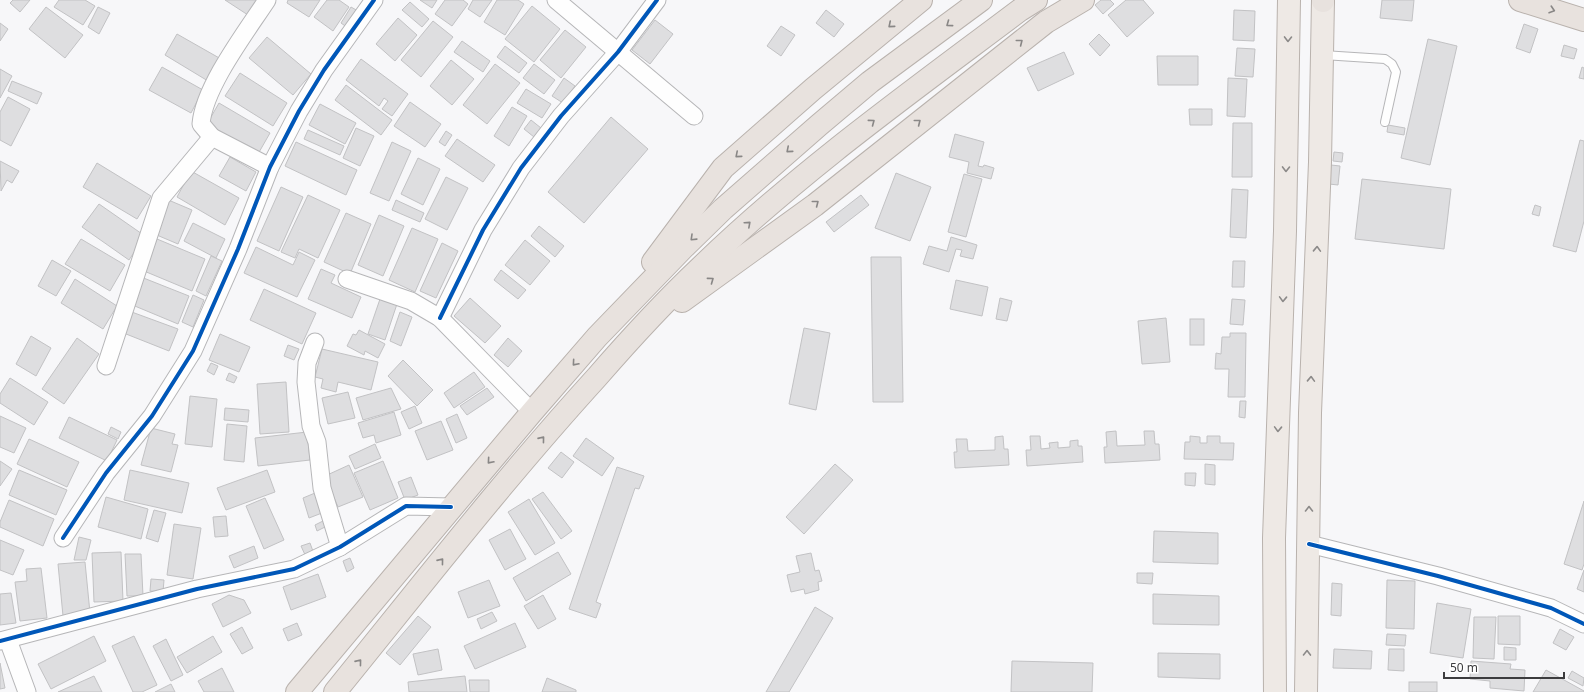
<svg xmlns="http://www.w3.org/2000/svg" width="1584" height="692" font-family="'Noto Sans',sans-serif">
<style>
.building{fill:#dedee0;stroke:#c2c2c4}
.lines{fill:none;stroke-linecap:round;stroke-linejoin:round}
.service-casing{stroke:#b6b6b8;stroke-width:10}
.minor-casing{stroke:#b6b6b8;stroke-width:19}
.primary-casing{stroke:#b9b2ad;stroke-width:24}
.trunk-casing{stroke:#b9b2ad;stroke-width:24}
.service{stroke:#fefefe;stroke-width:8}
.minor{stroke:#fefefe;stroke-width:17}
.primary{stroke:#eee9e5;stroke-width:22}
.trunk{stroke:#e8e2de;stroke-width:22}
.cycleway-casing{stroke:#fff;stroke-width:6}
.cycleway{stroke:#0057b8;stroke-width:4}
.oneway{stroke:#898786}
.oneway2{stroke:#8c8a89}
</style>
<rect width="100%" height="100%" fill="#f7f7f9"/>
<!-- building -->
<g class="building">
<path d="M13 0H30L20 12 10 3Z"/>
<path d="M59 0H85L95 6 83 25 54 7Z"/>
<path d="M225 0H257L248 15Z"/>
<path d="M288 0H320L309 17 287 3Z"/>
<path d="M327 0H339L349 7 333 31 314 17Z"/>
<path d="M420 0H437L432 8Z"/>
<path d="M445 0H463L468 4 452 26 435 14Z"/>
<path d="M473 0H492L480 17 468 9Z"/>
<path d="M497 0H518L524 4 505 35 484 22Z"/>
<path d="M1101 0H1110L1114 4 1103 14 1095 5Z"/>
<path d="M1126 0H1143L1154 13 1127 37 1108 15Z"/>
<path d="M1382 0H1414L1412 21 1380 18Z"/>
<path d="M410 2 429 19 422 27 402 10Z"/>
<path d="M532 6 560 29 534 62 505 39Z"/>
<path d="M46 7 83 35 65 58 29 29Z"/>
<path d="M98 7 110 13 99 34 88 27Z"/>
<path d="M351 7 358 11 348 28 341 23Z"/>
<path d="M826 10 844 24 834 37 816 23Z"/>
<path d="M1234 10 1255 11 1254 41 1233 40Z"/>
<path d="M398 18 417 35 395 61 376 44Z"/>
<path d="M655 20 673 34 650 64 632 50Z"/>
<path d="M433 21 453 37 421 77 401 60Z"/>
<path d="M0 23 8 29 0 41Z"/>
<path d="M1524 24 1538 29 1530 53 1516 48Z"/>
<path d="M781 26 795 35 781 56 767 46Z"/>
<path d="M565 30 586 47 561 78 540 60Z"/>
<path d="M177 34 221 59 208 81 165 55Z"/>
<path d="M1099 34 1110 45 1100 56 1089 44Z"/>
<path d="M267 37 311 74 293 95 249 58Z"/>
<path d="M1428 39 1457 46 1430 165 1401 158Z"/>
<path d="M462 41 490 61 483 72 454 52Z"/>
<path d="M1564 45 1577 49 1574 59 1561 56Z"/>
<path d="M505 46 527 63 519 73 497 57Z"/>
<path d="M1237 48 1255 49 1253 77 1235 76Z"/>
<path d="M1064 52 1074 74 1038 91 1027 68Z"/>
<path d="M1157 56H1198V85H1158Z"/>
<path d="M361 59 408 94 392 116 382 109 388 101 384 98 379 106 346 80Z"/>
<path d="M451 60 474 79 452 105 430 86Z"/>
<path d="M495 64 520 83 487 124 463 105Z"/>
<path d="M534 64 555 80 544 94 523 78Z"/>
<path d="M162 67 203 90 191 113 149 90Z"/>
<path d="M1582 67 1584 68V79L1579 78Z"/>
<path d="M0 69 12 76 0 98Z"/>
<path d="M240 73 287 103 273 126 225 96Z"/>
<path d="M564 78 575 86 563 103 552 96Z"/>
<path d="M1228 78 1247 79 1245 117 1227 116Z"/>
<path d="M12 81 42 93 37 104 8 91Z"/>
<path d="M346 85 392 120 381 135 335 100Z"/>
<path d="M526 89 551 104 542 118 517 103Z"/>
<path d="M8 97 30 109 11 146 0 140V112Z"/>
<path d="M410 102 441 124 425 147 394 126Z"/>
<path d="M219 103 270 133 258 154 207 124Z"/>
<path d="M320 104 356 123 345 144 309 125Z"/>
<path d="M512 107 527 116 509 146 494 136Z"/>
<path d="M1189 109H1212V125H1190Z"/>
<path d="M611 117 648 149 584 223 548 192Z"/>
<path d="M531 120 541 128 534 137 524 129Z"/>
<path d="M1233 123H1252V177H1232Z"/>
<path d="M1388 125 1405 128 1404 135 1387 132Z"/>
<path d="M356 128 374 136 360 166 343 158Z"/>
<path d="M308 130 344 146 340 155 304 139Z"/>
<path d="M446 131 452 135 445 146 439 142Z"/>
<path d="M955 134 984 142 978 166 983 167 984 165 994 168 991 179 967 173 969 162 949 157Z"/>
<path d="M457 139 495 165 483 182 445 156Z"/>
<path d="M1580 140 1584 141V221L1576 252 1553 246Z"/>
<path d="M296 142 357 170 346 195 285 166Z"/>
<path d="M392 142 411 151 389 201 370 193Z"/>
<path d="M1334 152 1343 153 1342 162 1333 161Z"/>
<path d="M230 157 256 172 246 191 219 176Z"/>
<path d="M418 158 440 169 423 205 401 194Z"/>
<path d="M0 161 19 171 12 183 7 180 1 191Z"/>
<path d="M97 163 151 196 137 219 83 187Z"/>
<path d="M1331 165 1340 166 1338 185 1329 184Z"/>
<path d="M191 171 239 198 225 225 177 197Z"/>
<path d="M896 173 931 187 910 241 875 228Z"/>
<path d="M964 174 982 179 966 237 948 232Z"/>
<path d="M446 177 468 188 447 230 425 219Z"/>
<path d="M1362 179 1451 189 1444 249 1355 239Z"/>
<path d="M281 187 303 197 279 251 257 241Z"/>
<path d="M1232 189 1248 190 1246 238 1230 237Z"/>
<path d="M308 195 340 210 318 258 299 249 295 258 281 252Z"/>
<path d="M861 195 869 205 834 232 826 222Z"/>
<path d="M166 199 192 210 178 244 152 233Z"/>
<path d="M396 200 424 213 420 222 392 210Z"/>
<path d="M99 204 145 236 129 260 82 227Z"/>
<path d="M1535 205 1541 207 1539 216 1532 214Z"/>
<path d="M346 213 371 224 350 274 324 262Z"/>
<path d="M379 215 404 226 383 276 358 265Z"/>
<path d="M193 223 225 239 216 258 184 241Z"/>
<path d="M539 226 564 246 555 257 531 236Z"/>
<path d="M412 228 438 239 415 292 389 280Z"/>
<path d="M951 237 977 245 973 259 960 256 962 250 956 249 949 272 923 264 929 246 947 251Z"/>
<path d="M81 239 125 265 110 291 65 264Z"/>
<path d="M157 239 205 259 192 291 144 271Z"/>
<path d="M525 240 550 261 530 285 505 265Z"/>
<path d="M442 243 458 251 436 298 420 291Z"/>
<path d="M256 247 293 265 299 252 315 260 297 297 244 273Z"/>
<path d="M211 256 222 261 206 296 196 291Z"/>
<path d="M871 257H901L903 402H873Z"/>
<path d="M52 260 71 271 56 296 38 286Z"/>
<path d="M1233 261H1245L1244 287H1232Z"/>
<path d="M321 269 335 275 331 283 361 297 352 318 308 299Z"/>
<path d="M501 270 526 290 518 299 494 280Z"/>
<path d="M141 277 189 296 178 324 130 304Z"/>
<path d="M75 279 117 306 103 329 61 303Z"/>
<path d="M956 280 988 287 982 316 950 309Z"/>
<path d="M264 289 316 313 302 344 250 320Z"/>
<path d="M193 295 204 300 193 327 182 322Z"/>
<path d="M470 298 501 326 485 343 454 316Z"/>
<path d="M1000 298 1012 301 1007 321 996 319Z"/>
<path d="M380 299 397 304 385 340 368 334Z"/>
<path d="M1232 299 1245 300 1243 325 1230 324Z"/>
<path d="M129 311 178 329 169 351 121 332Z"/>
<path d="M400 312 412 317 401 346 390 341Z"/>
<path d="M1166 318 1170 362 1142 364 1138 321Z"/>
<rect x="1190" y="319" width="14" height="26"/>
<path d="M804 328 830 333 816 410 789 404Z"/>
<path d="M359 330 385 344 378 358 365 351 364 355 347 346 353 334 356 335Z"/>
<path d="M1230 333H1246L1245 397H1228L1229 369H1215L1216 353 1221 354 1222 337H1230Z"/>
<path d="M220 334 250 347 239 372 209 360Z"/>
<path d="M31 336 51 348 36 376 16 364Z"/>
<path d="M77 338 99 354 64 404 42 389Z"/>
<path d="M508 338 522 351 508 367 494 355Z"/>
<path d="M288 345 299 349 294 360 284 356Z"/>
<path d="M322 349 378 362 371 390 338 382 336 392 321 388 323 379 315 377Z"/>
<path d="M403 360 433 390 417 406 388 376Z"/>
<path d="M211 363 218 366 214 375 207 371Z"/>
<path d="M474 372 485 387 454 408 444 393Z"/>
<path d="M229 373 237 377 234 383 226 380Z"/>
<path d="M10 378 48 402 34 425 0 403V394Z"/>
<path d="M286 382 289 432 260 434 257 384Z"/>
<path d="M391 388 401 409 363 420 356 398Z"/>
<path d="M487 388 494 397 467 415 460 406Z"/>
<path d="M348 392 355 418 328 424 322 398Z"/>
<path d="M190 396 217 399 212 447 185 444Z"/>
<path d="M1240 401H1246L1245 418 1239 417Z"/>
<path d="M415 406 422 423 409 429 401 412Z"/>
<path d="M225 408 249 410 248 422 224 420Z"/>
<path d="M394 412 401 435 376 443 374 435 363 438 358 423Z"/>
<path d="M457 414 467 438 456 443 446 419Z"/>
<path d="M0 416 26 428 14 453 0 447Z"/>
<path d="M69 417 117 440 107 461 59 438Z"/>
<path d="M441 421 453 450 427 460 415 431Z"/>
<path d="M227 424 247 426 244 462 224 460Z"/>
<path d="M111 427 121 432 118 439 108 434Z"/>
<path d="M151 428 175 434 172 444 178 445 171 472 141 465Z"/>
<path d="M1116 431 1117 446 1145 445 1144 431H1154L1155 444H1159L1160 460 1105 463 1104 447H1107L1106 432Z"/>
<path d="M307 432 310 460 258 466 255 438Z"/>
<path d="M1003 436 1004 449H1008L1009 465 955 468 954 452H957L956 439H967L968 451 995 450V437Z"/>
<path d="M1030 436H1040L1041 449 1050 448 1049 443 1058 442V448L1070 447V441L1078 440V446H1082L1083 462 1027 466 1026 450H1031Z"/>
<path d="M1190 436 1200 437V443H1207V436H1220V443H1234L1233 460 1184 459 1185 442H1190Z"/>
<path d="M586 438 614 458 602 476 573 456Z"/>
<path d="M29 439 79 462 67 487 17 464Z"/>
<path d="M375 444 381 458 355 469 349 456Z"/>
<path d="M561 452 574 462 562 478 548 468Z"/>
<path d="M0 461 12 469 0 486Z"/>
<path d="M383 461 398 498 370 510 354 473Z"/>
<path d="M835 464 853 480 804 534 786 517Z"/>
<path d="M1205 464 1215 465V485L1205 484Z"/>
<path d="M349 465 363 497 338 507 325 476Z"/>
<path d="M617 467 644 476 639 489 635 488 596 602 601 604 596 618 569 609Z"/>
<path d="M19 470 67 490 56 515 9 495Z"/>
<path d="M130 470 189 483 182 513 124 500Z"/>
<path d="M267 470 275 492 226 510 217 488Z"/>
<path d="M1185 473H1196L1195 486 1185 485Z"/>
<path d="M411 477 418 495 405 500 398 482Z"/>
<path d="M543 492 572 531 561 539 532 499Z"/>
<path d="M315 493 322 513 309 518 303 498Z"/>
<path d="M106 497 148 509 141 539 98 527Z"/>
<path d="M265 498 284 540 264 549 246 506Z"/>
<path d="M529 499 555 543 535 555 508 512Z"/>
<path d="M9 500 54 519 43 546 0 527V522Z"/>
<path d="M1584 501V564L1582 570 1564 564Z"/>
<path d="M154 510 166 513 158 542 146 538Z"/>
<path d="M226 516 228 536 215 537 213 517Z"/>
<path d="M325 520 327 526 317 531 315 525Z"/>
<path d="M174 524 201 528 193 579 167 575Z"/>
<path d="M510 529 526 559 505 570 489 540Z"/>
<path d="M1154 531 1218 533V564L1153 562Z"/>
<path d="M79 537 91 540 86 560H74Z"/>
<path d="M0 540 24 550 13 575 0 570Z"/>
<path d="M310 543 314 554 306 557 301 546Z"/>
<path d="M254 546 258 558 234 568 229 556Z"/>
<path d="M121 552 123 601 94 602 92 553Z"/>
<path d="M558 552 571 574 526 601 513 578Z"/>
<path d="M811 553 815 571 819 570 822 581 818 582 819 590 805 594 804 589 791 592 787 575 800 572 796 556Z"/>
<path d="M125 554H141L143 596H127Z"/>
<path d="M350 558 354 568 347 572 343 561Z"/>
<path d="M85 562 90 613 63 616 58 564Z"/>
<path d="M41 568 47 618 20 621 15 582 27 581 26 569Z"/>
<path d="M1584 570V592L1577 589Z"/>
<path d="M1137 573H1153L1152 584 1137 583Z"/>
<path d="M318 574 326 597 291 610 283 587Z"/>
<path d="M151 579 164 580 163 592 150 591Z"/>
<path d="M489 580 500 606 468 618 458 592Z"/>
<path d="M1387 580 1415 581 1414 629 1386 628Z"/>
<path d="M1332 583 1342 584 1341 616 1331 615Z"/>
<path d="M11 593 16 623 0 625V594Z"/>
<path d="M1153 594 1219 596V625L1153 624Z"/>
<path d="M229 595 244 600 251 613 223 627 212 604Z"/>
<path d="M543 595 556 619 538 629 524 606Z"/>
<path d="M1437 603 1471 609 1463 658 1430 653Z"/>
<path d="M815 607 833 618 789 692H766Z"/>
<path d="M492 612 497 621 481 629 477 619Z"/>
<path d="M418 616 431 627 400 665 386 653Z"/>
<path d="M1498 616H1520V645L1498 644Z"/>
<path d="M1474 617H1496L1494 659 1473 658Z"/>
<path d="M297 623 302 635 288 641 283 629Z"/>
<path d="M515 623 526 647 475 669 464 646Z"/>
<path d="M242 627 253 648 242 654 230 634Z"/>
<path d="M1560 629 1574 637 1566 650 1553 643Z"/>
<path d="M1387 634 1406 635 1405 646 1386 645Z"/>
<path d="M94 636 106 661 51 689 38 664Z"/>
<path d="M134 636 157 685 142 692H133L112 646Z"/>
<path d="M213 636 222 652 187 673 177 657Z"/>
<path d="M166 639 183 675 171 681 153 646Z"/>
<path d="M1504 647 1516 648V660H1504Z"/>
<path d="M438 649 442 670 418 675 413 654Z"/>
<path d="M1334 649 1372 651 1371 669 1333 668Z"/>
<path d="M1389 649H1404V671L1388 670Z"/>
<path d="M1158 653 1220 654V679L1158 677Z"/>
<path d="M1012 661 1093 663 1092 692H1011Z"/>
<path d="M1471 661 1511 664 1510 669 1525 670 1524 691 1490 688V681L1470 679Z"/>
<path d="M0 663 5 688 0 689Z"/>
<path d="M222 668 234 692H204L198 681Z"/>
<path d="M1546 670 1584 691V692H1533Z"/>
<path d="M1572 671 1584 678 1583 686 1568 678Z"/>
<path d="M94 676 102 692H58Z"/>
<path d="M465 676 467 692H409L408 682Z"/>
<path d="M547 678 576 690V692H542Z"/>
<path d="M469 680H489V692H470Z"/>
<rect x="1409" y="682" width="28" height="10"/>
<path d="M171 684 175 692H155Z"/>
</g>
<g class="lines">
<defs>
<path id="service" d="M1323 55 1385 59 1392 64 1396 72 1385 122"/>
<g id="minor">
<path d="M267 0C246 32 204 87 201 124L212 137 270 167"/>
<path d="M556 0 694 116"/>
<path d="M347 279 411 301 440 318 532 412"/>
<path d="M440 318 483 230 521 168 561 116 618 52 657 0"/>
<path d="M315 342 307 363 306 382 311 426 317 442 322 488 340 547"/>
<path d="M106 366 161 198 212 137"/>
<path d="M63 538 106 473 152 416 193 351 238 249 270 167 299 111 324 70 374 0"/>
<path d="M1309 544 1438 576 1551 608 1584 624"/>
<path d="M8 640 27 692"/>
<path d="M0 641 197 589 294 569 340 547 406 506 451 507"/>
</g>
<g id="primary">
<path d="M1275 692 1274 538 1285 231 1289 0"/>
<path d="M1306 692 1310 413 1320 162 1323 0"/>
</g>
<g id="trunk">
<path d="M1520 0 1584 20"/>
<path d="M1323 1V0"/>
<path d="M653 262 723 168 813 89 921 0"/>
<path d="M682 301 815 205 1046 22 1083 0"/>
<path d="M297 692 532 412 597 337 683 248 723 209 819 125 870 82 981 0"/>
<path d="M335 692C421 586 505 478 597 377 630 339 664 302 701 267 799 172 911 92 1020 10L1036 0"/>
</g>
</defs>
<!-- service casing -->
<use href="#service" class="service-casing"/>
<!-- minor casing -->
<use href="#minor" class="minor-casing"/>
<!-- primary casing -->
<use href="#primary" class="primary-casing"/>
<!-- trunk casing -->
<use href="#trunk" class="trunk-casing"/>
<!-- service -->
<use href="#service" class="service"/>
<!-- minor -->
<use href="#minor" class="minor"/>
<!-- primary -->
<use href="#primary" class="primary"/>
<!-- trunk -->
<use href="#trunk" class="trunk"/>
<defs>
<g id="cycleway">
<path d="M440 318 483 230 521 168 561 116 618 52 657 0"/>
<path d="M63 538 106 473 152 416 193 351 238 249 270 167 299 111 324 70 374 0"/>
<path d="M1309 544 1438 576 1551 608 1584 624"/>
<path d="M0 641 197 589 294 569 340 547 406 506 451 507"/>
</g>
</defs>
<!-- cycleway casing -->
<use href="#cycleway" class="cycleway-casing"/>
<!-- cycleway -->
<use href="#cycleway" class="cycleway"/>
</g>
<!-- one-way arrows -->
<defs><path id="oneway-chevron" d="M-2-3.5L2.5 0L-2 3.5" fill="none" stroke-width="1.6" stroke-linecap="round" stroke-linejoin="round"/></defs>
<g class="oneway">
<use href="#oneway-chevron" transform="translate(1552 10) rotate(18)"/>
<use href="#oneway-chevron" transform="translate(949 24) rotate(144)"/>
<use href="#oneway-chevron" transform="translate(891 25) rotate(140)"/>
<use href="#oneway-chevron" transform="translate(1020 42) rotate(-38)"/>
<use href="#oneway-chevron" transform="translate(872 122) rotate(-37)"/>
<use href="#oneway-chevron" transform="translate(918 122) rotate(-38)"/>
<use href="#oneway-chevron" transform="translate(789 150) rotate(139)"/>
<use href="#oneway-chevron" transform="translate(738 155) rotate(139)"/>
<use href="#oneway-chevron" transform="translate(816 203) rotate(-38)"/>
<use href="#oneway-chevron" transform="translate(748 224) rotate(-42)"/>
<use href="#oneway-chevron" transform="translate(693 238) rotate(136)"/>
<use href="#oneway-chevron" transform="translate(711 280) rotate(-36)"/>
<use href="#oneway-chevron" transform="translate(575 363) rotate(131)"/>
<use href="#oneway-chevron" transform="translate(542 439) rotate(-51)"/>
<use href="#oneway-chevron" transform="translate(490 461) rotate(131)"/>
<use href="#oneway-chevron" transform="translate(441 561) rotate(-51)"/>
<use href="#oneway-chevron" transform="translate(359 662) rotate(-51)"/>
</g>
<g class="oneway2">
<use href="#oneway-chevron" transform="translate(1288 39) rotate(91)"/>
<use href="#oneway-chevron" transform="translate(1286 169) rotate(91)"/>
<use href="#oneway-chevron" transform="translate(1317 249) rotate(-88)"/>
<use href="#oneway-chevron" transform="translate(1283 299) rotate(92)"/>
<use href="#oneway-chevron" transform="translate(1311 379) rotate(-88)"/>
<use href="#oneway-chevron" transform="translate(1278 429) rotate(92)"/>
<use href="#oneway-chevron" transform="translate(1309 509) rotate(-90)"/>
<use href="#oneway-chevron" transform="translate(1307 653) rotate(-89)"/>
</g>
<!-- scale -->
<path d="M1444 672v6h120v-6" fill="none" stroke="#3c3c3e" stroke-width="2"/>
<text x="1450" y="672" font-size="12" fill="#3c3c3e" stroke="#ffffff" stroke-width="3" paint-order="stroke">50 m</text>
</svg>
